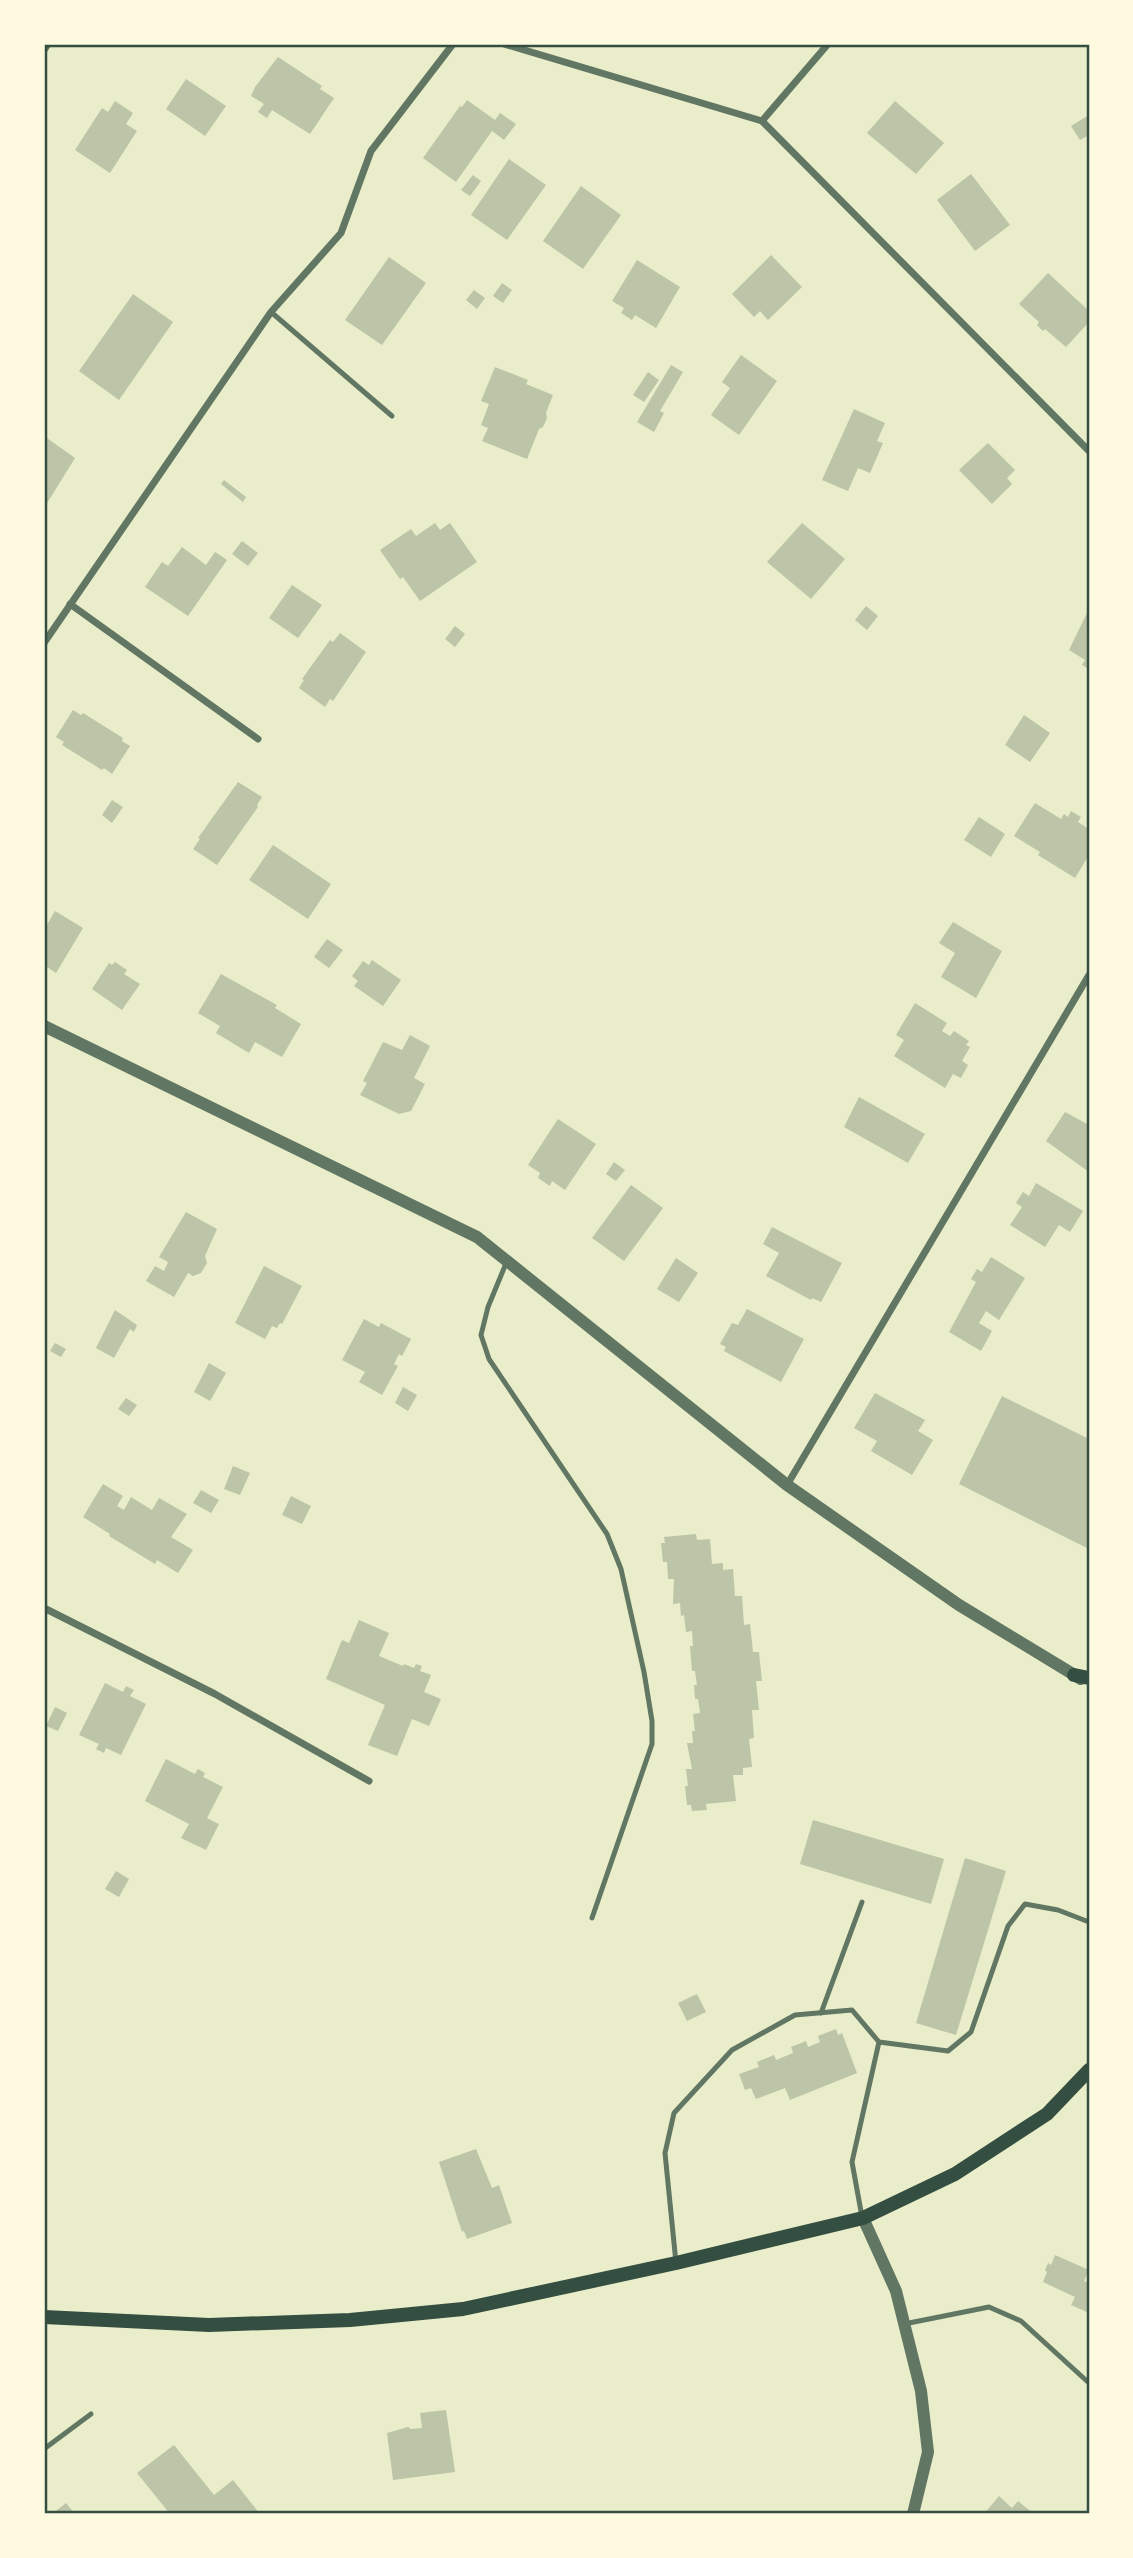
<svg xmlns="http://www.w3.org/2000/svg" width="1133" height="2558" font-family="'PT Sans',sans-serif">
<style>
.building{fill:#bcc5a7}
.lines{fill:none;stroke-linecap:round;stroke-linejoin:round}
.service{stroke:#617663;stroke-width:5}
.minor{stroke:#617663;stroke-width:7}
.tertiary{stroke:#617663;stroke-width:12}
.secondary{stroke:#344e41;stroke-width:14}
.neatline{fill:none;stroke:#344e41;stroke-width:2.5}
</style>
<rect width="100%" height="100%" fill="#e9edc9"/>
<!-- building -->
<g class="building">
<path d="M278 57 322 86 320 89 334 98 310 134 272 110 267 118 258 112 264 104 251 96 255 87Z"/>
<path d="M186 79 226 106 205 136 166 109Z"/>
<path d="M467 100 495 120 500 113 516 124 504 140 492 131 456 182 423 158 460 106 462 107Z"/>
<path d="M115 101 133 113 126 124 137 131 110 173 75 150 102 108 108 112Z"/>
<path d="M895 101 944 143 916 174 867 133Z"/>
<path d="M1089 115V135L1080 140 1071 126Z"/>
<path d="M509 159 546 185 507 240 471 215Z"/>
<path d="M971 174 1010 225 975 251 937 200Z"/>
<path d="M473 175 481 181 470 196 461 190Z"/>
<path d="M581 186 621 215 583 269 543 241Z"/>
<path d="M771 255 802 287 768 320 760 311 754 317 732 294Z"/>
<path d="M389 257 426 283 382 345 345 320Z"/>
<path d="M637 260 680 287 656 328 635 315 632 320 621 313 624 308 612 301Z"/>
<path d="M1048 273 1089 311V322L1066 347 1045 329 1043 331 1037 325 1039 322 1019 304Z"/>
<path d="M502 283 512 290 503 303 493 296Z"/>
<path d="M474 290 485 298 477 309 466 300Z"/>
<path d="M133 294 173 322 119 400 79 371Z"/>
<path d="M741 355 777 381 739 435 711 415 730 388 722 382Z"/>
<path d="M671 365 683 372 660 411 664 413 654 432 637 422Z"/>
<path d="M495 367 528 380 526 384 553 395 546 413 547 418 543 427 539 429 527 459 482 441 488 428 481 425 489 404 481 401Z"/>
<path d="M648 372 659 380 644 402 633 395Z"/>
<path d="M854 409 885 423 877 441 883 443 870 473 858 468 848 491 822 480Z"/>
<path d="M44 436 75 458 44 508Z"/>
<path d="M988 443 1015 470 1007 478 1012 484 992 504 959 470Z"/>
<path d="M224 480 246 497 243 502 221 484Z"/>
<path d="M435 523 440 530 450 523 477 562 420 601 403 577 400 579 380 550 411 529 416 536Z"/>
<path d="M802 523 845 559 811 599 767 562Z"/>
<path d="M242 541 258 553 248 566 232 554Z"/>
<path d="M182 547 206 565 215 552 227 560 188 616 145 587 162 562 168 566Z"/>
<path d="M292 585 322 605 298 638 269 618Z"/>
<path d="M866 606 878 616 867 630 855 620Z"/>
<path d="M1089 609V669L1082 665 1085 660 1069 650Z"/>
<path d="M455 626 465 634 455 647 445 639Z"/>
<path d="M340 633 366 652 333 701 330 699 325 707 299 688 304 680 302 679 330 640 333 642Z"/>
<path d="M73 710 81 715 83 713 123 738 122 741 130 746 112 774 104 768 102 770 62 745 64 742 56 737Z"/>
<path d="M1024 715 1050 733 1030 762 1005 745Z"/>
<path d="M238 782 262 797 257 805 258 807 217 865 193 849 200 839 198 838Z"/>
<path d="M112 800 123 807 112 823 102 815Z"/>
<path d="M1035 803 1061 819 1064 814 1068 817 1071 811 1081 817 1078 822 1089 829V855L1075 878 1038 855 1040 852 1014 836Z"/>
<path d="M979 817 1005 834 991 857 964 840Z"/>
<path d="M273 845 331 884 308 919 249 880Z"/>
<path d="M55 911 83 928 56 973 44 965V930Z"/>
<path d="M953 922 1002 951 976 998 941 977 955 953 939 943Z"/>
<path d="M327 939 343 950 329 968 314 957Z"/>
<path d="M372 960 401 980 383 1006 354 986 358 981 352 976 363 961 369 965Z"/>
<path d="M115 962 127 970 124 974 140 984 122 1010 92 989 109 963 112 965Z"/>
<path d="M221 974 277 1005 275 1008 301 1024 282 1057 255 1042 249 1053 216 1033 220 1026 198 1013Z"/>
<path d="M915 1003 947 1023 942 1031 950 1036 954 1031 969 1041 966 1045 970 1047 962 1061 968 1065 961 1078 953 1074 945 1088 894 1056 904 1040 896 1035Z"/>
<path d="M410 1035 430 1046 414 1078 425 1084 411 1111 399 1114 360 1095 367 1083 363 1081 383 1042 402 1050Z"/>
<path d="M859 1097 925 1134 908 1163 844 1127Z"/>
<path d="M1065 1112 1089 1125V1172L1046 1141Z"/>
<path d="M558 1119 596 1144 565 1190 552 1181 550 1186 538 1178 540 1173 528 1165Z"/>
<path d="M614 1162 625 1170 616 1181 606 1174Z"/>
<path d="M1036 1183 1083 1211 1070 1232 1059 1225 1045 1247 1010 1225 1022 1207 1016 1203 1023 1192 1029 1196Z"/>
<path d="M631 1185 663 1208 624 1261 592 1238Z"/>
<path d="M186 1212 217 1229 205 1256 207 1263 201 1273 193 1276 188 1273 174 1297 146 1281 155 1266 164 1271 168 1262 159 1257Z"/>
<path d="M772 1227 842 1263 821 1302 812 1298 811 1300 766 1276 779 1253 763 1244Z"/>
<path d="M991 1257 1025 1278 999 1320 986 1311 979 1323 992 1331 981 1351 949 1332 976 1282 971 1279 977 1269 982 1272Z"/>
<path d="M676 1258 698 1273 679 1302 657 1289Z"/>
<path d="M264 1266 302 1286 282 1324 280 1323 277 1328 272 1326 265 1339 235 1323Z"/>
<path d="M747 1309 804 1339 781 1382 724 1351 726 1347 720 1344 732 1323 738 1325Z"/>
<path d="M115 1310 137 1325 134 1332 130 1329 114 1358 96 1348Z"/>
<path d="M364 1319 379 1327 381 1323 411 1339 402 1356 399 1354 394 1364 398 1366 382 1395 359 1382 365 1372 342 1360Z"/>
<path d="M55 1343 66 1349 61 1357 50 1351Z"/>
<path d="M209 1363 226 1373 210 1401 194 1392Z"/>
<path d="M403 1387 417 1395 408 1411 395 1403Z"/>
<path d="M875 1393 925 1420 918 1431 933 1440 912 1475 871 1451 877 1441 854 1428Z"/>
<path d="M1002 1396 1089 1439V1549L959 1484Z"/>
<path d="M126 1398 137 1405 129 1416 118 1409Z"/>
<path d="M233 1466 250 1473 240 1495 224 1489Z"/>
<path d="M103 1484 123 1496 117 1506 124 1510 131 1497 152 1510 159 1498 187 1514 171 1537 193 1550 178 1573 157 1560 155 1564 109 1536 110 1534 83 1517Z"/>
<path d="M201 1490 219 1500 211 1513 193 1503Z"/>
<path d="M291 1496 311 1506 302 1524 282 1515Z"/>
<path d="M696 1534 697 1540 710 1539 712 1564 723 1563V1570L733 1569 735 1596H742L744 1625 750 1624 753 1652H759L762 1681H756L759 1710H752L754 1738 749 1739 752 1767 743 1768V1775H733L736 1801 706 1804 707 1810 692 1811 691 1805H687L685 1786H688L686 1769H692L687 1743H693L692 1731H695L693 1714 700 1713 698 1699H695L694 1685H697L695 1671H692L690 1646H693L692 1631 686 1632 684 1615 681 1616 680 1603 673 1604 674 1579H668L667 1562H663L661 1543H665L664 1537Z"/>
<path d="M359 1620 389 1633 379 1656 403 1666 404 1664 414 1668 416 1664 422 1666 420 1671 431 1675 424 1692 441 1699 429 1726 412 1719 397 1756 368 1745 385 1705 326 1679 342 1640 349 1643Z"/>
<path d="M105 1683 123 1692 126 1686 134 1690 130 1696 146 1704 121 1755 106 1748 104 1753 96 1749 99 1744 79 1735Z"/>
<path d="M55 1707 67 1713 58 1731 46 1726Z"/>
<path d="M166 1759 195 1774 198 1769 205 1773 203 1777 223 1787 207 1818 219 1824 206 1850 181 1838 189 1824 145 1801Z"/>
<path d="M813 1820 944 1859 931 1904 800 1864Z"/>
<path d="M965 1858 1006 1871 956 2035 916 2023Z"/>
<path d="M116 1871 129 1879 119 1897 105 1889Z"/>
<path d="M697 1994 706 2012 687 2021 678 2003Z"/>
<path d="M836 2029 838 2035 842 2033 857 2073 790 2100 785 2088 756 2099 751 2088 745 2090 739 2074 759 2067 757 2062 774 2055 776 2060 793 2053 791 2047 806 2041 808 2047 820 2042 818 2036Z"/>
<path d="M476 2149 492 2188 499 2185 512 2223 467 2239 464 2231 462 2232 439 2162Z"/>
<path d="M1055 2255 1089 2270 1084 2281 1089 2283V2313L1071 2305 1075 2297 1043 2282 1047 2272 1045 2270 1048 2263 1051 2265Z"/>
<path d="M446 2410 455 2472 393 2480 387 2433 408 2427 411 2429 422 2428 420 2413Z"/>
<path d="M174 2445 214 2495 233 2480 260 2514H170L137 2473Z"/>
<path d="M999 2496 1012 2508 1018 2501 1034 2514H984Z"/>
<path d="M66 2503 75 2514H52Z"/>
</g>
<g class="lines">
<!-- service -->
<g class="service">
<path d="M271 312 392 416"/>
<path d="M507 1261 488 1307 481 1335 489 1359 607 1534 621 1569 644 1672 652 1721V1744L592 1918"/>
<path d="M821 2013 862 1902"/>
<path d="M862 2217 852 2162 879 2042"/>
<path d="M676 2263 665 2153 674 2113 732 2050 795 2015 852 2010 879 2042 948 2051 971 2032 1008 1926 1025 1904 1058 1910 1089 1922"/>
<path d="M904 2324 989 2307 1021 2321 1089 2383"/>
<path d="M44 2449 91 2414"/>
</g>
<!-- minor -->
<g class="minor">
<path d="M504 44 762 121 1089 451"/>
<path d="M44 50 48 44"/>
<path d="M762 121 828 44"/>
<path d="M70 604 258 739"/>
<path d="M44 643 271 312 341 233 371 151 453 44"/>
<path d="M787 1485 1089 975"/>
<path d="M44 1608 215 1694 369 1781"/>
</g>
<!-- tertiary -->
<g class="tertiary">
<path d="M44 1026 477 1237 787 1485 959 1605 1081 1679"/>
<path d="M863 2218 896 2291 921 2391 928 2452 913 2514"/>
</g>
<!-- secondary -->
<g class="secondary">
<path d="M1074 1675 1089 1678"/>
<path d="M44 2317 209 2325 350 2320 463 2309 676 2263 863 2218 955 2174 1047 2114 1089 2070"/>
</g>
</g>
<!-- border -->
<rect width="1133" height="2558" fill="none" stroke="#fefae0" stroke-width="91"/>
<rect x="46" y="46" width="1042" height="2466" class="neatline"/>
</svg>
